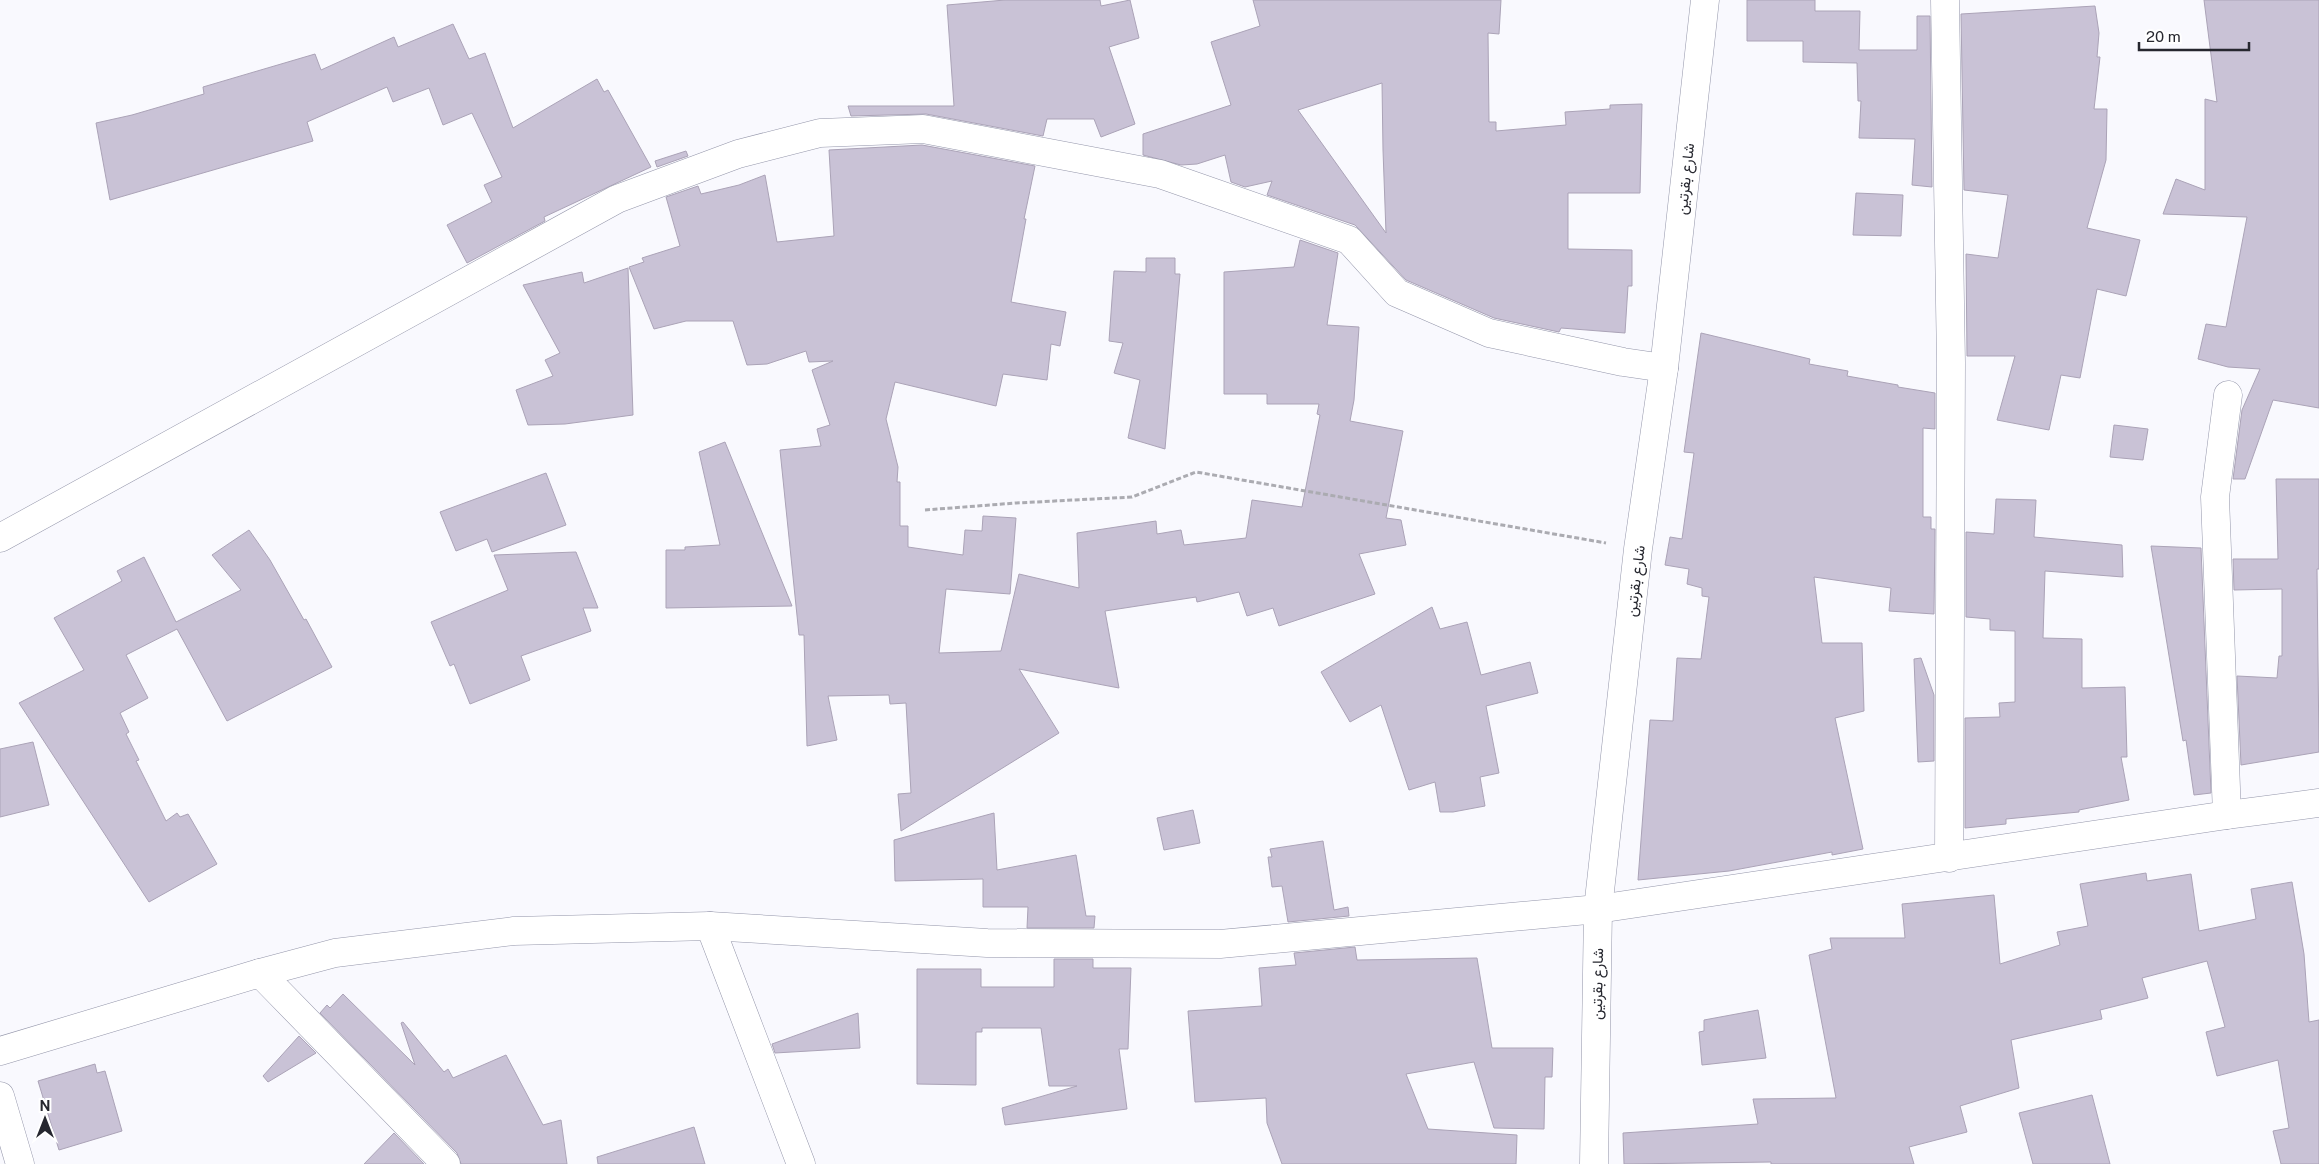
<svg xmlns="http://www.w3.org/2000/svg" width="2319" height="1164" font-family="'Public Sans',Vazirmatn,sans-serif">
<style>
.building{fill:#c9c2d6;stroke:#aba3b7;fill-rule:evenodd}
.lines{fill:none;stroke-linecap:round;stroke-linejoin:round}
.minor-casing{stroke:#9496aa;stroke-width:29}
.path{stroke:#ababb1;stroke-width:3;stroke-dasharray:5 2.5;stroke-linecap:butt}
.minor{stroke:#fff;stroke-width:28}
.labels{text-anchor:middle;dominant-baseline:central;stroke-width:4;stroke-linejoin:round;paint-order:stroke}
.street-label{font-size:15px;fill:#26272f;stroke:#fff}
</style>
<rect width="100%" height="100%" fill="#f9f9fe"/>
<!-- building -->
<g class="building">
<path d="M1005 0H1100L1101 6 1130 0 1139 38 1109 47 1135 124 1101 137 1094 119H1047L1043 136 926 114 851 116 848 106H954L947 5Z"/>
<path d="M1253 0H1501L1499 34 1488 33 1489 122H1496V131L1566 125 1565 112 1610 109V105L1642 104 1640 193H1568V249L1632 250V286H1628L1625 333 1561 328 1559 332 1494 318 1406 280 1355 225 1267 195 1272 181 1245 187 1231 182 1225 155 1197 164 1181 165 1143 155V134L1231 105 1211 42 1260 26ZM1382 83 1383 150 1386 233 1298 110Z"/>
<path d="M1747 0H1815V11H1860L1859 50H1917V16H1930L1932 187 1912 185 1915 139 1859 138 1861 101H1858L1857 63 1803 62V41H1747Z"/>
<path d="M2204 0H2319V408L2273 400 2245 479H2233L2242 410 2260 369 2228 367 2198 359 2206 324 2226 327 2247 217 2163 214 2176 179 2205 190V99L2217 102Z"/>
<path d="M2095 6 2099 33 2097 57H2100L2094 109H2107L2106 160 2087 228 2140 240 2126 296 2097 289 2080 378 2061 375 2049 430 1997 420 2015 356H1967L1966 254 1998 258 2008 195 1964 190 1961 14Z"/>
<path d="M453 24 469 59 485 53 513 128 597 79 604 92 608 90 651 167 544 217 545 221 467 263 447 225 492 202 484 185 502 177 472 113 443 125 429 88 393 102 387 87 307 122 313 141 110 200 96 123 132 115 204 94 203 87 315 54 321 70 394 37 398 47Z"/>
<path d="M922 145 1035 166 1024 219H1026L1011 302 1066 312 1060 346 1051 344 1047 380 1003 374 996 406 895 382 886 419 898 467 897 482H900V526H908V547L963 555 965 530 982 531 983 516 1016 518 1010 594 946 589 939 653 1001 651 1019 574 1079 588 1077 533 1156 521 1157 534 1181 530 1184 545 1246 538 1252 500 1302 507 1320 415 1317 414 1319 404H1267V394H1224V272L1294 267 1300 240 1338 253 1327 325 1359 327 1354 400 1350 421 1403 431 1386 518 1401 520 1406 545 1359 554 1375 594 1279 626 1273 608 1247 616 1239 592 1197 602 1196 597 1105 611 1119 688 1019 669 1059 733 901 831 898 794 911 793 906 703 890 704 889 695 828 696 837 740 807 746 804 635H799L780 450 821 446 817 429 830 425 812 370 833 361 809 362 806 351 767 364 747 365 733 321H686L654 329 629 267 644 262 642 258 680 246 666 197 698 186 701 194 739 185 765 175 777 242 834 236 829 150Z"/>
<path d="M686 151 688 156 657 167 655 161Z"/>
<path d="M1856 193 1903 195 1901 236 1853 235Z"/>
<path d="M1146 258H1175V274H1180L1165 449 1128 438 1140 380 1114 373 1123 343 1109 341 1114 271 1146 272Z"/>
<path d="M628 268 633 415 565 424 528 425 516 390 553 376 545 360 560 353 523 285 582 272 584 283Z"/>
<path d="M1701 333 1810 359 1809 364 1848 371 1847 376 1898 385V387L1935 393V429L1923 428V517H1931V529H1935L1934 614 1889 611 1891 588 1814 577 1822 643H1862L1864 711 1835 718 1863 849 1832 855V852L1729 871 1638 880 1650 720 1673 721 1677 658 1701 659 1709 597 1702 596V588L1687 584 1689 569 1665 565 1670 537 1682 539 1694 453 1684 452Z"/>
<path d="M2114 425 2148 429 2143 460 2110 457Z"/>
<path d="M725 442 792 606 666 608V550H685V547L720 545 699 452Z"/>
<path d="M546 473 566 525 492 552 487 539 456 551 440 512Z"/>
<path d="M2276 479H2319V569H2317L2319 752 2241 765 2237 676 2277 678 2279 656H2282V589L2234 590 2233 559H2278Z"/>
<path d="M1996 499 2036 500 2034 537 2122 545 2123 577 2045 571 2043 638 2082 639V688L2125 687 2127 757H2121L2129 800 2079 810V812L2006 819V824L1965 828V718L2000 717 1999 703 2015 702V631L1990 630V619L1966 617V532L1994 534Z"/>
<path d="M249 530 270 560 304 620 306 619 332 667 227 721 177 629 126 655 148 698 120 713 129 732 126 734 139 760 136 761 166 821 177 813 180 817 188 814 217 864 149 902 19 703 84 670 54 618 122 581 117 571 144 557 176 622 241 590 212 555Z"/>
<path d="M2151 546 2201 548 2211 793 2194 795 2186 740 2183 741Z"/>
<path d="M576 552 598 608H583L591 631 521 656 530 680 470 704 454 664 450 666 431 622 508 590 494 555Z"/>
<path d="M1432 607 1440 629 1467 622 1481 675 1530 662 1538 693 1486 706 1499 773 1480 777 1485 806 1453 812H1440L1435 782 1409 790 1381 705 1350 722 1321 672Z"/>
<path d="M1921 658 1934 695V761L1918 762 1914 659Z"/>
<path d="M33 742 49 805 0 817V749Z"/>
<path d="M1193 810 1200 843 1164 850 1157 818Z"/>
<path d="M994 813 997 870 1076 855 1086 916H1095L1094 928H1027L1028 907H983V879L895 881 894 840Z"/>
<path d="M1323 841 1334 910 1348 907 1349 916 1288 922 1282 886 1272 887 1268 857H1272L1270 849Z"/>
<path d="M2146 873 2147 881 2191 874 2199 931 2256 919 2251 889 2292 882 2304 954 2309 1022 2319 1020V1164H2281L2273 1131 2289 1128 2278 1060 2217 1076 2206 1032 2225 1027 2207 961 2142 978 2148 998 2100 1010 2102 1019 2011 1040 2019 1088 1960 1106 1967 1132 1909 1147 1914 1164H1771V1162L1624 1164 1623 1133 1758 1124 1753 1099 1836 1098 1809 955 1832 949 1830 938H1905L1902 904 1994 895 2000 964 2060 945 2057 932 2088 926 2080 884Z"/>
<path d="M1355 947 1357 960 1477 958 1492 1048H1553L1552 1077H1545L1544 1129 1494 1128 1474 1062 1406 1074 1428 1129 1517 1135 1516 1164H1282L1267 1123 1266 1098 1195 1102 1188 1011 1262 1006 1259 968 1296 965 1294 953Z"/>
<path d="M1054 959H1093V968H1131L1128 1049H1119L1127 1109 1005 1125 1002 1108 1077 1086H1049L1041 1028H982V1032H976V1085L917 1084V969H981V987H1054Z"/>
<path d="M343 994 415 1065 401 1023 403 1022 444 1072 448 1069 453 1078 506 1055 543 1125 561 1120 567 1164H461L457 1153 320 1013 327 1005 330 1008Z"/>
<path d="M1758 1010 1766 1058 1702 1065 1699 1032 1704 1031V1020Z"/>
<path d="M858 1013 860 1048 775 1053 772 1044Z"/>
<path d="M299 1036 316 1053 268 1082 263 1076Z"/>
<path d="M95 1064 97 1073 105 1071 122 1131 59 1150 38 1081Z"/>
<path d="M2092 1095 2110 1164H2033L2019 1113Z"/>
<path d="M694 1127 705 1164H598L597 1157Z"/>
<path d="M394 1133 424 1164H364Z"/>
</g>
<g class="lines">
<defs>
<g id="minor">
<path d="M1945 0 1951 363 1949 858"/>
<path d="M0 538 617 199 738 154 820 133 923 129 1160 174 1349 240 1397 293 1489 333 1623 362 1664 368"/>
<path d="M2227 815 2215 497 2228 395"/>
<path d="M710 926 801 1164"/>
<path d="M260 973 446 1164"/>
<path d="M0 1051 260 973 335 953 514 931 710 926 987 943 1220 944 1598 909 2227 815 2319 803"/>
<path d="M0 1096 20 1164"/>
<path d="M1594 1164 1598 909 1638 549 1664 368 1705 0"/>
</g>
</defs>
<!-- minor casing -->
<use href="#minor" class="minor-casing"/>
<!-- path -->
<path class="path" d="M925 510 1016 503 1132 497 1196 472 1606 543"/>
<!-- minor -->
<use href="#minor" class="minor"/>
</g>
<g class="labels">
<!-- street labels -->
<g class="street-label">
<text transform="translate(1685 179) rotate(-84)">شارع بقرتين</text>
<text transform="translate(1635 581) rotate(-83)">شارع بقرتين</text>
<text transform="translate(1597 984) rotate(-89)">شارع بقرتين</text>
</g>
</g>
<!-- north arrow -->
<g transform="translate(45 1119)" stroke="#ffffff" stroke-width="4" paint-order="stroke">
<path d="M0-4L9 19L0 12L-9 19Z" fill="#26272f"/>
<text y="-8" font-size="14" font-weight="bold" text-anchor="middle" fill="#26272f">N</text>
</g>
<!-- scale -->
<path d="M2139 42v8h110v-8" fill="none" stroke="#26272f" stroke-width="2.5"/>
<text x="2146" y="42" font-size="15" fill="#26272f" stroke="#ffffff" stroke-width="4" paint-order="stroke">20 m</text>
</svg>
